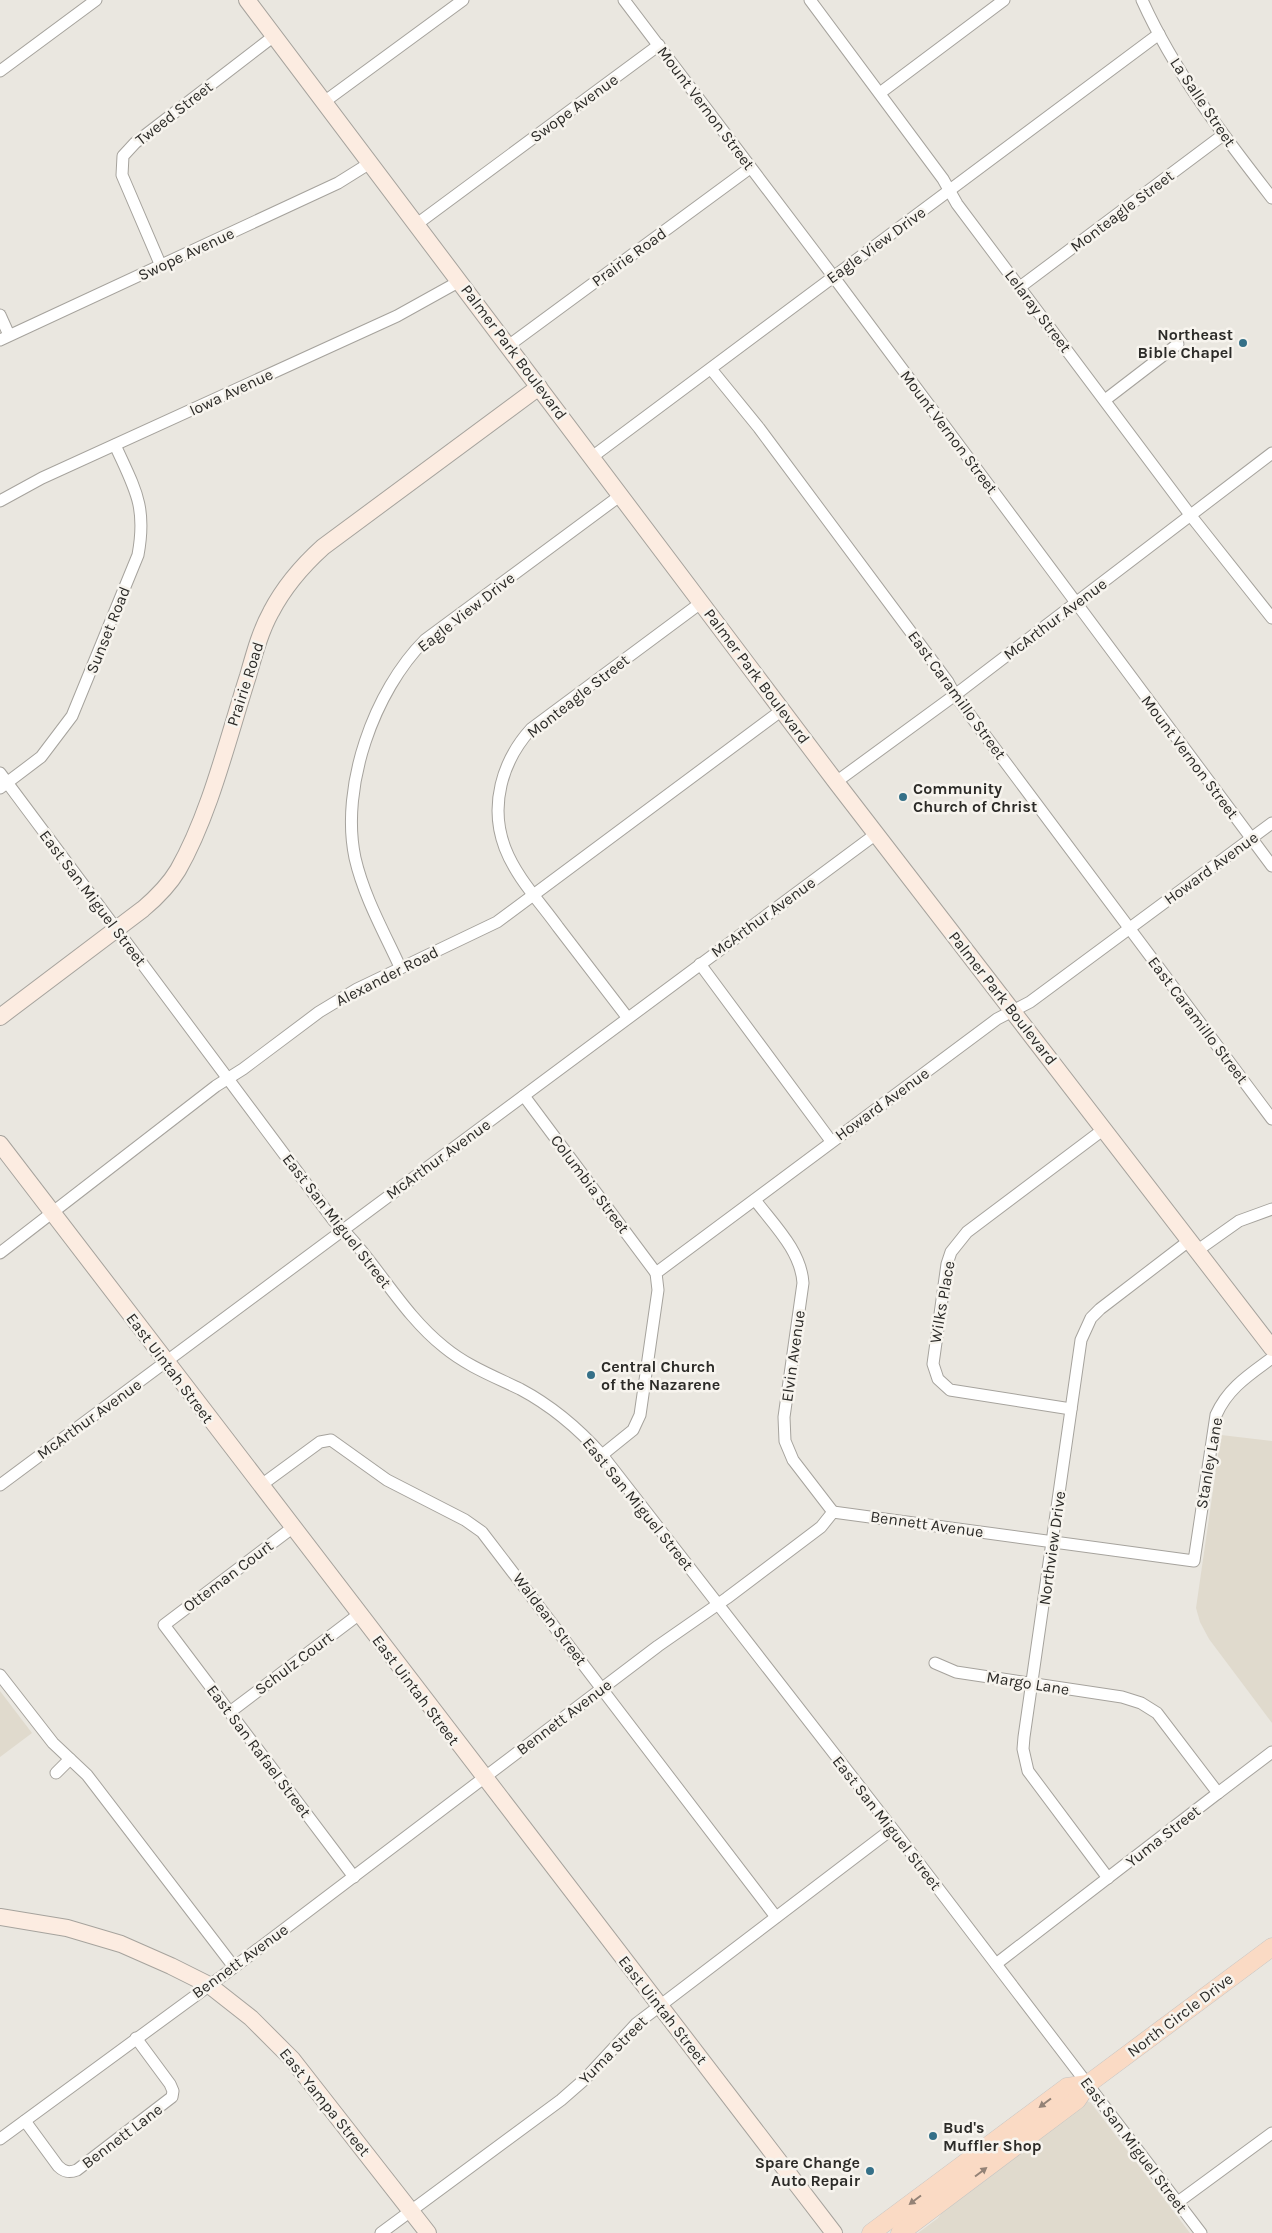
<svg xmlns="http://www.w3.org/2000/svg" width="1272" height="2233" font-family="Karla,sans-serif">
<style>
.built{fill:#e0dacd}
.lines{fill:none;stroke-linecap:round;stroke-linejoin:round}
.street-casing{stroke:#a6a39d;stroke-width:13}
.secondary-casing{stroke:#a6a39d;stroke-width:18}
.primary-casing{stroke:#c4c4c3;stroke-width:19}
.street{stroke:#fff;stroke-width:11}
.secondary{stroke:#fcece1;stroke-width:16}
.primary{stroke:#fadac4;stroke-width:18}
.oneway{fill:#938276}
.poi-dot{fill:#357088;stroke:#f7f4ee;stroke-width:2}
.labels{text-anchor:middle;dominant-baseline:central;stroke-width:5;stroke-linejoin:round;paint-order:stroke}
.street-label{font-size:16px;fill:#2c2b28;stroke:#f7f4ee}
.poi-label{font-size:16px;font-weight:bold;fill:#2c2b28;stroke:#f7f4ee;text-anchor:start}
</style>
<rect width="100%" height="100%" fill="#eae7e0"/>
<!-- built -->
<g class="built">
<path d="M1221 1435 1272 1441V1723L1209 1639 1200 1622 1196 1608Z"/>
<path d="M0 1691 32 1733 0 1757Z"/>
<path d="M1087 2101 1091 2103 1190 2233H918L938 2218 949 2203Z"/>
</g>
<g class="lines">
<defs>
<g id="street">
<path d="M624 0 833 276 1272 866"/>
<path d="M810 0 943 179 957 204 1191 516 1272 618"/>
<path d="M1142 0C1175 73 1223 135 1272 198"/>
<path d="M0 71 96 0"/>
<path d="M880 93 1004 0"/>
<path d="M324 102 463 0"/>
<path d="M417 224 659 45"/>
<path d="M161 266 122 175 123 156 135 143 274 36"/>
<path d="M1020 287 1223 135"/>
<path d="M0 315 9 335"/>
<path d="M0 340 338 183 370 163"/>
<path d="M508 346 750 168"/>
<path d="M711 369 759 428 948 682 955 695 1272 1119"/>
<path d="M1105 400 1178 344"/>
<path d="M592 457 1159 34"/>
<path d="M0 501 42 478 397 316 460 281"/>
<path d="M0 773 334 1221C375 1259 400 1312 444 1347 467 1366 493 1376 520 1389 552 1406 578 1428 602 1455L902 1841 1201 2233"/>
<path d="M836 782 955 695 1272 453"/>
<path d="M0 788 41 757 72 716 138 555C147 506 135 489 115 445"/>
<path d="M700 964 831 1141"/>
<path d="M400 967C384 932 364 897 355 858 340 787 374 691 425 640L621 495"/>
<path d="M627 1017C604 987 581 957 558 927 540 902 516 877 505 848 489 806 502 761 531 729L702 602"/>
<path d="M524 1096 656 1273"/>
<path d="M755 1200C774 1225 801 1251 803 1283L784 1417 785 1441 793 1460 833 1512"/>
<path d="M1198 1250 1239 1221 1272 1209"/>
<path d="M0 1253 216 1086 243 1069 319 1012 357 989 497 922 782 710"/>
<path d="M1071 1409 950 1390 938 1379 933 1364 947 1264 951 1252 967 1232 1104 1129"/>
<path d="M602 1455 633 1430 640 1415 658 1290 656 1273 997 1019 1030 1002 1272 823"/>
<path d="M0 1485 876 834"/>
<path d="M260 1486 320 1442 331 1440 387 1480 465 1520 482 1532 776 1917"/>
<path d="M292 1528 164 1625 354 1877"/>
<path d="M935 1663 956 1672 1122 1697 1141 1703 1157 1713 1218 1793 996 1964"/>
<path d="M0 1675 53 1743 87 1775 234 1967"/>
<path d="M230 1712 358 1615"/>
<path d="M56 1773 70 1759"/>
<path d="M1218 1793 1272 1752"/>
<path d="M1108 1878 1028 1771 1023 1749 1024 1737 1081 1340 1091 1318 1100 1309 1190 1240"/>
<path d="M25 2121 58 2166C64 2172 69 2173 77 2170L172 2097 173 2091 170 2084 136 2038"/>
<path d="M0 2139 225 1974 658 1646 727 1598 821 1527 833 1512 1194 1561 1216 1415C1228 1388 1249 1375 1272 1358"/>
<path d="M1178 2202 1272 2133"/>
<path d="M381 2233 561 2100 585 2079 636 2024 892 1829"/>
</g>
<g id="secondary">
<path d="M247 0 836 782 1272 1348"/>
<path d="M0 1017 143 909C156 898 169 885 178 870 210 814 228 738 248 676 254 655 260 632 271 612 284 587 302 566 323 547L539 387"/>
<path d="M0 1144 834 2233"/>
<path d="M0 1917 67 1928 121 1944 171 1966 209 1985 251 2018 292 2059 428 2233"/>
</g>
<g id="primary">
<path d="M871 2233 1067 2087 1088 2084"/>
<path d="M900 2233 1077 2100 1088 2084 1272 1947"/>
</g>
</defs>
<!-- street casing -->
<use href="#street" class="street-casing"/>
<!-- secondary casing -->
<use href="#secondary" class="secondary-casing"/>
<!-- primary casing -->
<use href="#primary" class="primary-casing"/>
<!-- street -->
<use href="#street" class="street"/>
<!-- secondary -->
<use href="#secondary" class="secondary"/>
<!-- primary -->
<use href="#primary" class="primary"/>
</g>
<!-- one-way arrows -->
<defs><path id="oneway-solid" d="M-6-.8H1V-3.2L6.5 0L1 3.2V.8H-6Z" transform="scale(1.25)"/></defs>
<g class="oneway">
<use href="#oneway-solid" transform="translate(1045 2103) rotate(143)"/>
<use href="#oneway-solid" transform="translate(981 2172) rotate(-37)"/>
<use href="#oneway-solid" transform="translate(915 2200) rotate(143)"/>
</g>
<!-- markers -->
<g class="poi-dot">
<circle cx="1243" cy="343" r="5"/>
<circle cx="903" cy="797" r="5"/>
<circle cx="591" cy="1375" r="5"/>
<circle cx="933" cy="2136" r="5"/>
<circle cx="870" cy="2171" r="5"/>
</g>
<g class="labels">
<!-- street labels -->
<g class="street-label">
<text transform="translate(1203 102) rotate(56)">La Salle Street</text>
<text transform="translate(574 108) rotate(-36)">Swope Avenue</text>
<text transform="translate(706 108) rotate(53)">Mount Vernon Street</text>
<text transform="translate(174 113) rotate(-38)">Tweed Street</text>
<text transform="translate(1122 211) rotate(-37)">Monteagle Street</text>
<text transform="translate(876 245) rotate(-36)">Eagle View Drive</text>
<text transform="translate(186 254) rotate(-25)">Swope Avenue</text>
<text transform="translate(629 257) rotate(-36)">Prairie Road</text>
<text transform="translate(1038 311) rotate(53)">Lelaray Street</text>
<text transform="translate(514 352) rotate(53)">Palmer Park Boulevard</text>
<text transform="translate(231 392) rotate(-25)">Iowa Avenue</text>
<text transform="translate(949 432) rotate(53)">Mount Vernon Street</text>
<text transform="translate(466 612) rotate(-38)">Eagle View Drive</text>
<text transform="translate(1055 619) rotate(-37)">McArthur Avenue</text>
<text transform="translate(108 630) rotate(-68)">Sunset Road</text>
<text transform="translate(757 676) rotate(53)">Palmer Park Boulevard</text>
<text transform="translate(245 684) rotate(-72)">Prairie Road</text>
<text transform="translate(957 695) rotate(54)">East Caramillo Street</text>
<text transform="translate(578 696) rotate(-38)">Monteagle Street</text>
<text transform="translate(1190 757) rotate(53)">Mount Vernon Street</text>
<text transform="translate(1211 868) rotate(-36)">Howard Avenue</text>
<text transform="translate(93 898) rotate(53)">East San Miguel Street</text>
<text transform="translate(763 917) rotate(-36)">McArthur Avenue</text>
<text transform="translate(387 976) rotate(-27)">Alexander Road</text>
<text transform="translate(1003 998) rotate(52)">Palmer Park Boulevard</text>
<text transform="translate(1198 1020) rotate(53)">East Caramillo Street</text>
<text transform="translate(882 1104) rotate(-36)">Howard Avenue</text>
<text transform="translate(438 1159) rotate(-36)">McArthur Avenue</text>
<text transform="translate(590 1184) rotate(53)">Columbia Street</text>
<text transform="translate(337 1221) rotate(52)">East San Miguel Street</text>
<text transform="translate(942 1302) rotate(-80)">Wilks Place</text>
<text transform="translate(793 1356) rotate(-82)">Elvin Avenue</text>
<text transform="translate(170 1368) rotate(53)">East Uintah Street</text>
<text transform="translate(89 1419) rotate(-36)">McArthur Avenue</text>
<text transform="translate(1209 1463) rotate(-80)">Stanley Lane</text>
<text transform="translate(638 1504) rotate(51)">East San Miguel Street</text>
<text transform="translate(927 1524) rotate(8)">Bennett Avenue</text>
<text transform="translate(1052 1548) rotate(-82)">Northview Drive</text>
<text transform="translate(228 1576) rotate(-37)">Otteman Court</text>
<text transform="translate(550 1619) rotate(53)">Waldean Street</text>
<text transform="translate(294 1663) rotate(-37)">Schulz Court</text>
<text transform="translate(1028 1683) rotate(9)">Margo Lane</text>
<text transform="translate(416 1690) rotate(53)">East Uintah Street</text>
<text transform="translate(564 1717) rotate(-37)">Bennett Avenue</text>
<text transform="translate(259 1751) rotate(53)">East San Rafael Street</text>
<text transform="translate(887 1823) rotate(52)">East San Miguel Street</text>
<text transform="translate(1163 1836) rotate(-38)">Yuma Street</text>
<text transform="translate(240 1961) rotate(-36)">Bennett Avenue</text>
<text transform="translate(663 2010) rotate(52)">East Uintah Street</text>
<text transform="translate(1180 2015) rotate(-37)">North Circle Drive</text>
<text transform="translate(613 2050) rotate(-45)">Yuma Street</text>
<text transform="translate(325 2102) rotate(51)">East Yampa Street</text>
<text transform="translate(122 2136) rotate(-37)">Bennett Lane</text>
<text transform="translate(1134 2145) rotate(53)">East San Miguel Street</text>
</g>
<!-- poi labels -->
<g class="poi-label">
<text x="1233" y="334" text-anchor="end">Northeast<tspan x="1233" dy="18">Bible Chapel</tspan></text>
<text x="913" y="788">Community<tspan x="913" dy="18">Church of Christ</tspan></text>
<text x="601" y="1366">Central Church<tspan x="601" dy="18">of the Nazarene</tspan></text>
<text x="943" y="2127">Bud's<tspan x="943" dy="18">Muffler Shop</tspan></text>
<text x="860" y="2162" text-anchor="end">Spare Change<tspan x="860" dy="18">Auto Repair</tspan></text>
</g>
</g>
</svg>
